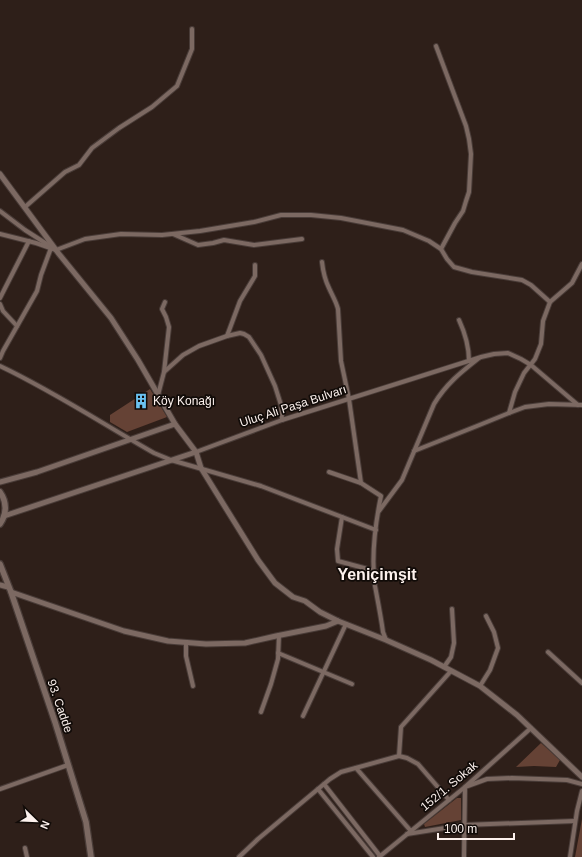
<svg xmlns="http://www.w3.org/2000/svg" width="582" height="857" font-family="Arial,sans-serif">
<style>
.green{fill:#654235}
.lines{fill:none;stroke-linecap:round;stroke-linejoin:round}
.minor-casing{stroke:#493c38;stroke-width:6}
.tertiary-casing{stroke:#493c38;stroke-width:7}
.secondary-casing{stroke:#493c38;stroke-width:8}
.minor{stroke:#7c6962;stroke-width:4}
.tertiary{stroke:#7c6962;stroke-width:5}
.secondary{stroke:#7c6962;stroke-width:5.5}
.labels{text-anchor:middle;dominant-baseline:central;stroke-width:3.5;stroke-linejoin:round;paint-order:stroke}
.poi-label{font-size:12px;fill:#fcf1ed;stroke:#110b08;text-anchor:start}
.street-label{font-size:12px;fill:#fcf1ed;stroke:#110b08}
.district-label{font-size:16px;font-weight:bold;fill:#fcf1ed;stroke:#110b08}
</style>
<rect width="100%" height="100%" fill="#2e1f19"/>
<!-- green -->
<g class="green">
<path d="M150 389 167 417 127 432 110 422V415Z"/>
<path d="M541 743 560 760 556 767 534 766 516 767Z"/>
<path d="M457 798H461V820L425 827 424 824Z"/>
<path d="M582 819V857H575Z"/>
</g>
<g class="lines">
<defs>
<g id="minor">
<path d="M436 46 466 126 469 139 471 154 469 192 466 201 463 211 455 223 441 249"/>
<path d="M25 207 65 172 79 165 92 148 119 128 152 107 177 86 192 49V29"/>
<path d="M0 211 25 230 50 246"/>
<path d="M0 234 36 243 56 250 85 239 121 234 162 235 200 231 254 222 281 215H311L341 218 403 230 429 241 441 249 447 259 454 267 472 272 522 280 531 285 550 302"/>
<path d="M173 234 198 245 213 243 224 240 254 245 302 239"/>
<path d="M322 262C323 271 325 280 329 288 332 295 336 301 338 309L341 361 349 399 361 483 381 496C375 525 371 557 375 586 378 602 381 617 383 632L386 640"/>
<path d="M0 298 29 241"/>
<path d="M0 304 3 311 17 326"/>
<path d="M459 320C465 333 469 346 469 361"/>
<path d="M227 336 240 301 255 276V265"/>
<path d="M0 358 3 351 37 291 41 275 51 248"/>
<path d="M0 366C53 391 103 424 154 453L171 460 261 486 376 530"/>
<path d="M164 372 183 355 199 346 227 336 240 333 244 334 249 337 261 355 275 386 281 405 282 420"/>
<path d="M158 395 164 372 169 327 166 317 162 309 165 302"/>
<path d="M509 413 515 392 524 373 535 359 541 344 543 321 550 302 572 283 582 264"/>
<path d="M414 451 477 426 509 413 525 407 549 404 582 405"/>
<path d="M196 452 282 420 415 378 481 357 494 354 508 353 521 359 531 365 578 405"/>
<path d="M329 472 361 483"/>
<path d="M379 511 402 480 434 404C446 384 460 373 479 358"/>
<path d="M342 517 337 549 338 561 375 571"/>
<path d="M186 642V656L193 686"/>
<path d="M548 652 582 683"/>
<path d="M278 653 352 684"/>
<path d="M444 667 451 657 454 643 452 609"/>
<path d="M480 686 490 670 498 648 494 632 486 616"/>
<path d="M261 712 271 684 278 659 279 635"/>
<path d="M303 716 346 624"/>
<path d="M399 756 401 727 451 671"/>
<path d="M356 768 410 830"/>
<path d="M324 784 380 856"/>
<path d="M0 789 68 765"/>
<path d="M318 789 373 857"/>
<path d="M407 834 464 825 575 821"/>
<path d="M25 848 27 857"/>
<path d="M239 857 258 839 330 779 341 772 399 756 407 758 418 764 449 800"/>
<path d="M379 857 465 787 531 728"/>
<path d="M464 857 465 787 487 779 512 778 567 780 582 784"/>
<path d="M570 857 577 811 582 791"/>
</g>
<g id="tertiary">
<path d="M0 174 59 254 111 318 138 360 175 424 196 452 201 468 258 560 275 583 293 597 305 601 320 612 338 621 386 640 431 660 480 686 517 715 582 777"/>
<path d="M0 482 37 472 175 424"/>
<path d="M4 516 196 452"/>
<path d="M0 585 8 587"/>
<path d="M11 592 124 631 168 641 206 644 245 643 276 636 326 626 338 621"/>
</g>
<g id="secondary">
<path d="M0 492C7 502 7 514 0 524"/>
<path d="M0 564 11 592 55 722 86 822 91 857"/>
</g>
</defs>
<!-- minor casing -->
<use href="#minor" class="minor-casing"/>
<!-- tertiary casing -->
<use href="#tertiary" class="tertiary-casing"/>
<!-- secondary casing -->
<use href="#secondary" class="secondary-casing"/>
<!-- minor -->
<use href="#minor" class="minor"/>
<!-- tertiary -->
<use href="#tertiary" class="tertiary"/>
<!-- secondary -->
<use href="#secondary" class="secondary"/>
</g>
<!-- icons -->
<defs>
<symbol id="building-bare" viewBox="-9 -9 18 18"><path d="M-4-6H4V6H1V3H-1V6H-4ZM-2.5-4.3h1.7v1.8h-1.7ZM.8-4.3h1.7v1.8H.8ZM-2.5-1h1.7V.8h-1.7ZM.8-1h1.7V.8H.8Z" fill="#6cc3f2" stroke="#110b08" stroke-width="2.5" paint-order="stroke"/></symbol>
</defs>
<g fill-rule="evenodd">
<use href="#building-bare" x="130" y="390" width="22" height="22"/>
</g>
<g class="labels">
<!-- poi labels -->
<g class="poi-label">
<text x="153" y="401">Köy Konağı</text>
</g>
<!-- street labels -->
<g class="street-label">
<text transform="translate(293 406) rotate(-18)">Uluç Ali Paşa Bulvarı</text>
<text transform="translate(60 706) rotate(71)">93. Cadde</text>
<text transform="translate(449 786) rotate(-40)">152/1. Sokak</text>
</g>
<!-- district labels -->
<g class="district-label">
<text x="377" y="574">Yeniçimşit</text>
</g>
</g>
<!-- north arrow -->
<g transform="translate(36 821) rotate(113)" stroke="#110b08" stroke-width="3" paint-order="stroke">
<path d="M0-3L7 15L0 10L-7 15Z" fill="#fcf1ed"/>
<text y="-6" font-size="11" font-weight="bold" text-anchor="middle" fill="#fcf1ed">N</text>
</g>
<!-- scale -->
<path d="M438 833v6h76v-6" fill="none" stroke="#fcf1ed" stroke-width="2"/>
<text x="444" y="833" font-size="12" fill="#fcf1ed" stroke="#110b08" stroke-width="3" paint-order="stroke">100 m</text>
</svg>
